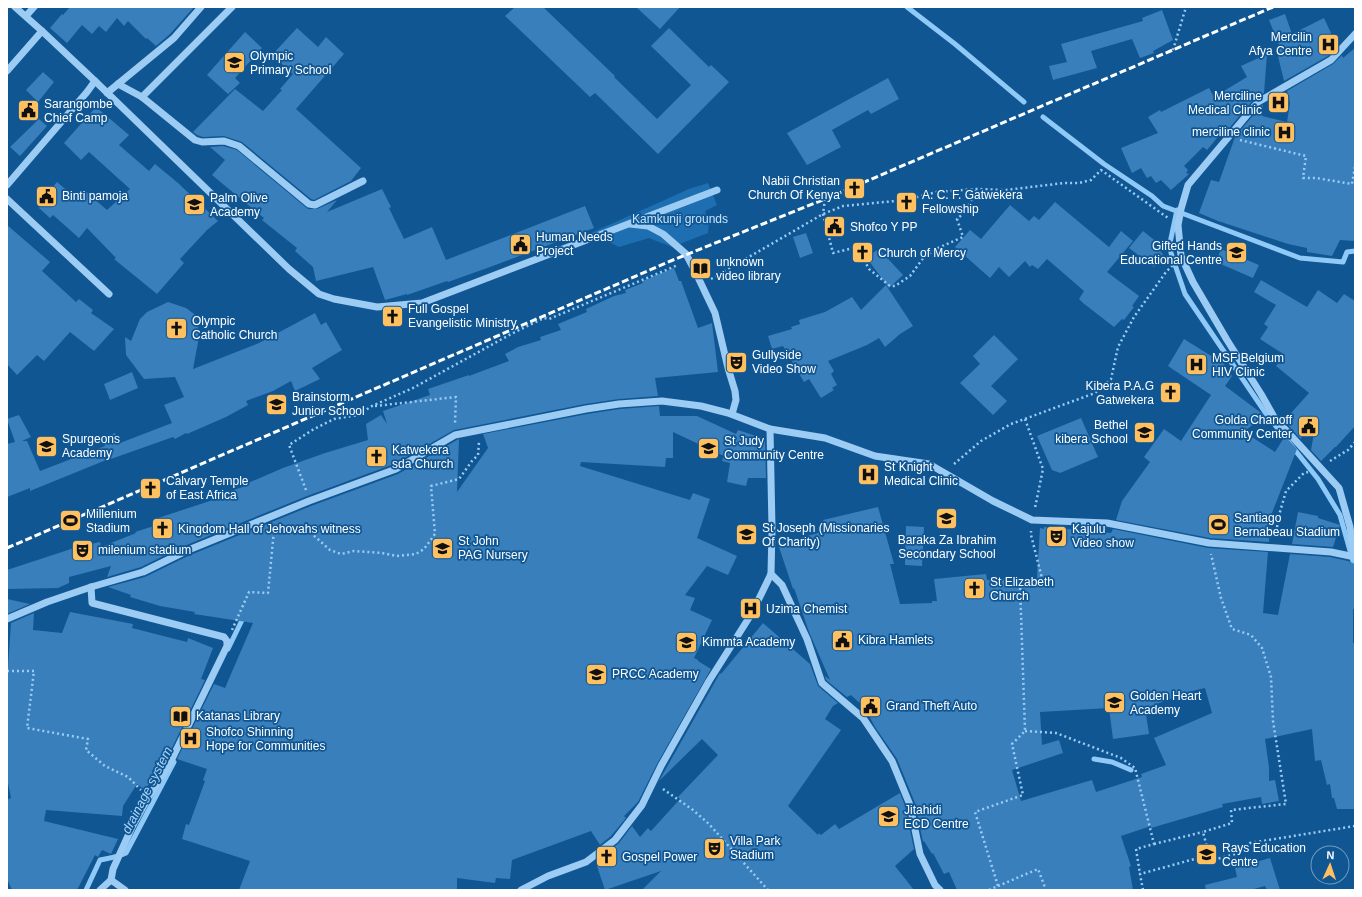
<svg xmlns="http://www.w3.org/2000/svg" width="1362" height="897" font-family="Helvetica,sans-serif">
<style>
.green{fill:#1e6fb1}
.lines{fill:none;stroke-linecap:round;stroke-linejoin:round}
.stream{stroke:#8ec9f7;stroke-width:5}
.building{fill:#387fbc;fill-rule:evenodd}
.path{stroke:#9cccf3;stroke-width:2.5;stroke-dasharray:2 3;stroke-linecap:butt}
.minor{stroke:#9cccf3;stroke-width:7}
.rail{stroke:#fff;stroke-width:3;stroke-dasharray:7 3;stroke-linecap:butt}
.labels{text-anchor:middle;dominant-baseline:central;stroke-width:3.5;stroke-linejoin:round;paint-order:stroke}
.poi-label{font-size:12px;fill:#fff;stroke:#105693;text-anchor:start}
.park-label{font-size:12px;fill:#c4e4fe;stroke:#105693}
.water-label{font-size:13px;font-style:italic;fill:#a9d6fa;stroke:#105693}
</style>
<rect width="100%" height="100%" fill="#105693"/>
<!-- green -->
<path class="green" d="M708 183 717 205 705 211 709 223 708 233 672 247 649 238 619 247 591 233 689 189Z"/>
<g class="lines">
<!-- stream -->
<g class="stream">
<path d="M907 7 955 44 1024 102"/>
<path d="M1043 117 1104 164 1152 196 1163 206 1300 258 1343 262 1347 252 1355 251"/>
<path d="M1177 210 1170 243 1171 253 1185 294 1267 415 1318 479 1340 515 1354 565H1355"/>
<path d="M228 649 244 616"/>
<path d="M1094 759 1112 762 1131 770"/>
<path d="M86 890 100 860C109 858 118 857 126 853L174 762"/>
</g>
</g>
<!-- building -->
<g class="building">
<path d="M70 7H194L170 34 156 46 147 38 146 39 128 21 124 26 117 18 106 32 99 26 92 34 82 25 67 43 50 28 62 14 63 15Z"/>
<path d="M515 7H543L615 76 614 77 657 119 691 85 651 46 669 28 709 67 711 65 729 82 658 154 595 93 590 97 505 16Z"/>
<path d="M636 7H680L660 29Z"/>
<path d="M1162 10 1173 40 1153 51 1154 53 1140 58 1132 39 1091 51 1097 68 1053 80 1049 66 1067 62 1061 44 1143 21 1142 18Z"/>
<path d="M1285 14 1292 34 1324 18 1337 46 1328 56 1284 81 1276 48 1280 47 1269 20Z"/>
<path d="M297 28 318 47 326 37 344 54 296 109 361 168 351 181 314 200 311 199 242 142 224 136 203 137 197 135 193 132 235 89 263 111 282 90 280 89 293 74 272 55Z"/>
<path d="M245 32 262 48 235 78 240 83 228 94 207 75Z"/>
<path d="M1355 48V241L1340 240 1332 256 1307 252V248L1288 244 1218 221 1199 213 1211 180 1219 182 1235 137 1261 106 1263 105 1262 116 1287 122 1290 103 1287 91 1333 64 1342 55 1343 58Z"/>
<path d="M1267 54 1264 93 1254 99 1225 133 1227 126 1207 150 1203 147 1184 166 1188 170 1186 173 1189 174 1171 190 1161 180 1156 183 1151 176 1147 178 1141 168 1132 173 1121 148 1158 133 1148 117 1160 110 1161 112 1209 88 1214 97 1247 77 1241 66Z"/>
<path d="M43 72 54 82 38 102 26 90Z"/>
<path d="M888 78 899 99 871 114 868 110 832 130 841 147 807 165 787 133Z"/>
<path d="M96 107 129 135 119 145 149 171 155 164 178 183 218 221 207 230 180 259 184 263 157 294 114 259 116 258 87 228 79 238 53 215 50 218 39 208 49 197 46 195 57 182 78 200 85 191 107 210 130 189 89 152 81 160 64 143Z"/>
<path d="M39 119 47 126 20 156 10 147Z"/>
<path d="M223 146 237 150 308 209H317L337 200 327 212 382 189 391 207 389 208 404 239 432 227 446 260 585 206 594 228 490 267 448 282 447 281 407 295V294L385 300 373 267 316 281 313 267 295 251 297 248 262 220 264 218 212 175 225 160 210 147Z"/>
<path d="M1055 202 1109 247 1121 231 1133 241 1107 272 1139 296 1132 306 1134 307 1124 320 1122 319 1114 327 1083 303 1079 299 1084 291 1047 259 1038 269 1032 265 1030 267 1025 261 1009 277 999 267 990 278 955 247 970 230 981 239 1010 205 1029 221 1034 216 1039 220Z"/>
<path d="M7 225 50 262 42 271 76 302 79 299 93 310 91 313 114 329 94 351 70 332 44 361 37 355 17 375 7 364Z"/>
<path d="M1143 231 1163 247 1160 251 1163 254 1154 267 1129 248Z"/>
<path d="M806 233 813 253 800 258 793 237Z"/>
<path d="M879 249 903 275 889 288 866 257Z"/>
<path d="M1221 249 1259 265 1253 278 1216 262Z"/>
<path d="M674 268 679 281H681L698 328 712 323 718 372 655 378 658 396 619 399 585 404 454 430 394 464 307 496 184 546 141 567 107 577 111 566 69 577V583L58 588 7 589V570L74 548 100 542 101 547 136 533 135 532 157 525 155 519 216 499 215 496 249 485 248 483 283 468 325 453 368 440 366 424 381 415 387 424 383 411 430 395 428 389 469 375V376L509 361 505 354 518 347 541 340 540 337 561 330 558 324 587 312 586 309 614 296 626 293 625 290 643 283 642 281 653 277V276Z"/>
<path d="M1261 280 1307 307 1318 290 1337 303 1344 294 1355 301V426L1336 447H1335L1321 461 1311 450 1314 433 1304 430 1301 439 1284 421 1309 393 1276 366 1285 355 1260 339 1268 327 1264 324 1276 305 1254 292Z"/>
<path d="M886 285 913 326 900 334 885 347 879 338 867 345 828 361 834 371 831 374 837 385 832 388 834 390 821 398 809 379 804 382 783 346 772 349 768 336 792 329 791 327 800 324 799 320 825 312 852 297 861 310Z"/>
<path d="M168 302 186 308 194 314 198 325 199 337 193 369 259 343 315 313 321 325 326 322 342 350 312 368 320 379 295 391 291 381 273 391 246 401 248 405 226 417 187 434 186 433 175 439 173 437 111 459V458L30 491V488L7 497V444L15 442 7 419 19 415 31 437 22 441H27L40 471 105 446 102 439 115 433 120 443 172 423 164 405 184 397 175 377 144 379 126 355 125 337 131 341 140 319 147 312Z"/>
<path d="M994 335 1018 359 991 386 1007 401 993 415 960 383 980 364 973 356Z"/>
<path d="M1184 339 1224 364 1232 376 1225 386 1264 415 1244 432 1275 452 1285 436 1297 449 1270 518 1269 542 1210 538 1116 520 1122 501 1150 462 1144 457 1164 429 1181 441 1211 395 1168 366Z"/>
<path d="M132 372 138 388 110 400 104 384Z"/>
<path d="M659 406 660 416H697L736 434 738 430 765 439 766 478H748L746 486 727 482 730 463 722 461 724 456 673 432V458H666L665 467 581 462 580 466 690 500 693 493 710 499 697 538 737 556 728 575 707 566 685 595 695 598 690 610 712 620 694 658 698 660V661L711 669 657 764 638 802 624 816 626 818 611 836 600 845 591 831 512 860 510 879 496 878 495 883 457 878V890H239L250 861 182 839 186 824 189 825 205 781 203 780 207 769 177 759 214 684 225 688 253 623 194 614 195 612 160 606 130 597 131 595 108 587 145 577 188 556 311 506 398 474 457 440 459 439 457 492 488 448 483 434 587 414 620 409Z"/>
<path d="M1081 418 1098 457 1060 473 1052 470 1037 436Z"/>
<path d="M878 507 894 564H890L900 604 932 603V601H937L934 579 986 574 987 580 1037 578 1040 528 1044 529V527L1111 533 1113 529 1208 548 1268 552 1263 613 1278 615 1290 554 1330 557 1348 561 1355 564V609H1353V643H1355V809H1337L1334 798H1332L1330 784 1327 785 1321 760 1315 761 1312 729 1265 739 1269 767V781L1275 780 1279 801 1262 804 1261 797 1222 804 1223 807 1151 828V826L1121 836 1131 866 1129 867 1133 890H957L949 872 944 874 933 853 932 854 924 841 923 842 915 803 897 759 875 727 865 708 851 695 847 697 826 680 825 676 830 680 809 632 794 588 793 589 778 544 822 532 820 526 825 525 823 520ZM1205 688 1212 713 1154 738 1166 765 1141 774 1142 777 1096 792 1092 780 1021 801 1012 770 1063 753 1059 740 1042 745 1040 712 1109 708 1113 739 1149 734 1145 708 1176 697 1175 695Z"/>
<path d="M1298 512 1318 516V518L1340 525 1333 547 1292 544Z"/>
<path d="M906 526 924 527 922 566 905 565Z"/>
<path d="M7 599 30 604 7 614Z"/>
<path d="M70 612 133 624 132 628 187 642 188 638 213 648 201 679 205 680 168 756 145 790 137 784 123 806 122 816 46 810 44 821 118 839 111 854 102 850 98 857 95 855 77 890H12L7 879V800L11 798 7 778V682L11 623 34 613 33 630 62 633Z"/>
<path d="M763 623 810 664 818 686 838 703 833 706 825 719 841 730 788 806 818 835 819 833 821 835 835 824 839 829 900 793 905 806 914 849 895 866 914 890H642L661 871 605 890 596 863 609 859 605 854 619 843 632 826 640 837 648 828 651 831 680 799 678 797 718 755 702 739 659 781 720 673 721 674Z"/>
<path d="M1270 858 1280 890H1267L1265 886 1250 890H1206L1205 885 1237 877 1235 868Z"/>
</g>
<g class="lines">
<!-- path -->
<g class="path">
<path d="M1173 50 1186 7"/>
<path d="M1240 140 1306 156 1303 178H1316L1352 184 1355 166"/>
<path d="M825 199 823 214 833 253 857 247 869 269 890 286H895L910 276 924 257 938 248 963 237 957 219 965 212 977 189"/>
<path d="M711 279 823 214 843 206 906 200 937 192 977 189 1006 190 1064 183H1079L1091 180 1101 170 1168 218"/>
<path d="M375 406 456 397 455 423"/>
<path d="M1025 419 1043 469 1035 508"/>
<path d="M1330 461 1348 450 1355 442"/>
<path d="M954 464 981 441 1011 424 1095 393 1111 379 1118 347 1134 317 1166 272 1173 265"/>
<path d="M306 490 289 445 314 429 334 419 358 415 372 406 413 388 513 333 544 318 549 319 678 265"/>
<path d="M1276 537 1278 519 1286 491 1304 473 1308 472"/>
<path d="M232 630 249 592 268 593 274 530 311 533 330 550 341 554 354 551 382 553 397 556 416 554 424 549 435 534 431 486 459 479 472 461 478 455 479 442"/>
<path d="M7 671H34L27 728 88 739 86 750 105 766 128 777 141 790"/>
<path d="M1025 731 1056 733 1121 758 1135 768 1154 844 1136 849 1140 874"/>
<path d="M663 789 693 810 709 824 768 890"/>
<path d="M1154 844 1203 832"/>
<path d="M1209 855 1203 832 1232 823 1231 810 1286 804 1273 721 1271 677 1262 648 1251 635 1232 629 1221 598 1211 554"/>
<path d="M998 886 1038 869 1046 890"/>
<path d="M989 890 998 886 975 812 1023 795 1012 744 1025 731 1020 584 1043 582 1031 535V531"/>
<path d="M1143 890 1140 874 1209 855 1213 860 1235 854 1250 843 1355 826"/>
</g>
<!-- minor -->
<g class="minor">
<path d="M15 7 42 31"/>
<path d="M26 16 34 7"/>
<path d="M7 71 42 31 95 81 87 92 7 185"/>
<path d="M95 81 289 269 319 294 334 299 377 307 422 303 717 190"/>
<path d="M118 84 142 97 195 140 202 142 224 141 239 146 309 204 315 205 363 181"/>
<path d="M107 93 174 38 201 7"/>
<path d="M142 97 232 7"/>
<path d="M7 199 109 294"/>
<path d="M630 224 648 226 663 234 686 254 695 271 715 313 728 368 735 391 736 400 732 414"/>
<path d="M1354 556 1350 527 1339 488 1274 417 1261 394 1227 340 1193 282 1181 256 1178 225 1181 209 1188 185 1258 102 1331 60 1355 34"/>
<path d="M771 574 782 585 807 639 822 683 863 718 892 761 910 805 920 854 935 885 940 890"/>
<path d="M91 587 92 603 224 637 227 641V646L170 763 148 798 132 827 113 869 111 880 125 890"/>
<path d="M7 619 47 602 91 587 143 572 186 551 309 501 396 469 455 435 586 409 619 404 662 401 701 406 728 413 770 429 825 438 875 456 929 464 993 501 1032 520 1107 523 1209 543 1331 552 1355 557"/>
<path d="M100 890 111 880"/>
<path d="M521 890 548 876 586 862 615 840 642 805 661 766 709 681 752 613 771 574 772 528 770 429"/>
</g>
<!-- rail -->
<path class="rail" d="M7 548 673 260 825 199 1273 7"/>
</g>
<!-- icons -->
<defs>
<symbol id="hospital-square" viewBox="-11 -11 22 22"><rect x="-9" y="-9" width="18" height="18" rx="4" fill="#ffc15f" stroke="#105693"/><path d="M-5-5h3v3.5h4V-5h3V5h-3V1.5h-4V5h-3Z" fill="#111"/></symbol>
<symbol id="school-square" viewBox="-11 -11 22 22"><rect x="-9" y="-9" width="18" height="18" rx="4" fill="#ffc15f" stroke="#105693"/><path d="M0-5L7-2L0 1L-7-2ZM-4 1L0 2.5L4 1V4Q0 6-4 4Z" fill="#111"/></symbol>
<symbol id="civic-square" viewBox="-11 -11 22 22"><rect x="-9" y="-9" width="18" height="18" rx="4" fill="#ffc15f" stroke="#105693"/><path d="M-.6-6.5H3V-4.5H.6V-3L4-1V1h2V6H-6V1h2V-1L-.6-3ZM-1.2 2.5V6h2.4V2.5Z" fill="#111"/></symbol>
<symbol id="church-square" viewBox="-11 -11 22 22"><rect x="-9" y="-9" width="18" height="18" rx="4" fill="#ffc15f" stroke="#105693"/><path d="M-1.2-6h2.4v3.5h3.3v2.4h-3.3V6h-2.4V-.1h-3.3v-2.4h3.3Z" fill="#111"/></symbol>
<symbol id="library-square" viewBox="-11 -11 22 22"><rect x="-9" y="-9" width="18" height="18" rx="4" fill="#ffc15f" stroke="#105693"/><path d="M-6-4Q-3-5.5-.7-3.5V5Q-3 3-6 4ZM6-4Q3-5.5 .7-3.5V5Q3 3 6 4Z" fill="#111"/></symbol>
<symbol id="theatre-square" viewBox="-11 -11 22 22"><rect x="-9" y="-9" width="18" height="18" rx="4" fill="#ffc15f" stroke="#105693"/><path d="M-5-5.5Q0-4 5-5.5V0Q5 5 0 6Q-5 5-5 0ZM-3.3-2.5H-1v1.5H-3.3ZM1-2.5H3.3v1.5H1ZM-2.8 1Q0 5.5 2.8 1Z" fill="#111"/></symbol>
<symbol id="stadium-square" viewBox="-11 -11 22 22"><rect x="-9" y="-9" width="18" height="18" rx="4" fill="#ffc15f" stroke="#105693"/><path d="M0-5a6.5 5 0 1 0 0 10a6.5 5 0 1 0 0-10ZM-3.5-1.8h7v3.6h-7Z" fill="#111"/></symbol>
</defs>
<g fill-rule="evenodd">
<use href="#hospital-square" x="1316" y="32" width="25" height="25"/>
<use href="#school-square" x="222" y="50" width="25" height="25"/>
<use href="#hospital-square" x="1266" y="90" width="25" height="25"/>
<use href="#civic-square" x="16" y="98" width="25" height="25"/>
<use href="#hospital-square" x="1272" y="120" width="25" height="25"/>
<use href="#church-square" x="842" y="176" width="25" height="25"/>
<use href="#civic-square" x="34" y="184" width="25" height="25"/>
<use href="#church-square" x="894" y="190" width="25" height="25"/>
<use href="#school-square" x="182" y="192" width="25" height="25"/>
<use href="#civic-square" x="822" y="214" width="25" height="25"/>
<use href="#civic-square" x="508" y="232" width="25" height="25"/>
<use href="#church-square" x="850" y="240" width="25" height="25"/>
<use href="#school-square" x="1224" y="240" width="25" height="25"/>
<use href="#library-square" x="688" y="256" width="25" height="25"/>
<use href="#church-square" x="380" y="304" width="25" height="25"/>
<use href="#church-square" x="164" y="316" width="25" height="25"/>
<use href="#theatre-square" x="724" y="350" width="25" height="25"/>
<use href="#hospital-square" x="1184" y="352" width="25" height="25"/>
<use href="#church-square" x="1158" y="380" width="25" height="25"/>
<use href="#school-square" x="264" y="392" width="25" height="25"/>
<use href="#civic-square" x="1296" y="414" width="25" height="25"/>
<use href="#school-square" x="1132" y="420" width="25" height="25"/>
<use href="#school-square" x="34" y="434" width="25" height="25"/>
<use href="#school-square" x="696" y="436" width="25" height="25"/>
<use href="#church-square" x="364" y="444" width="25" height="25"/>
<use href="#hospital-square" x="856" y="462" width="25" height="25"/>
<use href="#church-square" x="138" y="476" width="25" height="25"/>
<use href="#school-square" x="934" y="506" width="25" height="25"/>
<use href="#stadium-square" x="58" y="508" width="25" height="25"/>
<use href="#stadium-square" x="1206" y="512" width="25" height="25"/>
<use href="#church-square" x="150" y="516" width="25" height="25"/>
<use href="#school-square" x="734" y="522" width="25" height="25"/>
<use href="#theatre-square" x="1044" y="524" width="25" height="25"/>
<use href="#school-square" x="430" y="536" width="25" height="25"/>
<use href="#theatre-square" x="70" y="538" width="25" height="25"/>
<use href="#church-square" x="962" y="576" width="25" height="25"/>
<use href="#hospital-square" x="738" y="596" width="25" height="25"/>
<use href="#civic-square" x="830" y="628" width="25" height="25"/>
<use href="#school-square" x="674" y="630" width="25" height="25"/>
<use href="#school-square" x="584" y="662" width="25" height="25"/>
<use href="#school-square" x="1102" y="690" width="25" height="25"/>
<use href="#civic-square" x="858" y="694" width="25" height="25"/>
<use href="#library-square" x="168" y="704" width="25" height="25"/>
<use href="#hospital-square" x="178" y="726" width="25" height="25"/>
<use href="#school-square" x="876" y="804" width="25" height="25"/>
<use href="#theatre-square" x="702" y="836" width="25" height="25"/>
<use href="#school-square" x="1194" y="842" width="25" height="25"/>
<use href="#church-square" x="594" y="844" width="25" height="25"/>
</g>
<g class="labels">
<!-- poi labels -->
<g class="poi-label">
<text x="1312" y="37" text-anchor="end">Mercilin<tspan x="1312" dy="14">Afya Centre</tspan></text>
<text x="250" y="56">Olympic<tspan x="250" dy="14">Primary School</tspan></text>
<text x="1262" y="96" text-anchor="end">Merciline<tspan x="1262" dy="14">Medical Clinic</tspan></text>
<text x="44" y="104">Sarangombe<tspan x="44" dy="14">Chief Camp</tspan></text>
<text x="1270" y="132" text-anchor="end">merciline clinic</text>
<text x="840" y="181" text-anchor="end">Nabii Christian<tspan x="840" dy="14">Church Of Kenya</tspan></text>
<text x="922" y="195">A. C. F. Gatwekera<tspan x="922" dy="14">Fellowship</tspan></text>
<text x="62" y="196">Binti pamoja</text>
<text x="210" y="198">Palm Olive<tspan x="210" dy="14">Academy</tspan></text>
<text x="850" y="227">Shofco Y PP</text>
<text x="536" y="237">Human Needs<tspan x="536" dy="14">Project</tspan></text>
<text x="1222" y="246" text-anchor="end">Gifted Hands<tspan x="1222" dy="14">Educational Centre</tspan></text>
<text x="878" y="253">Church of Mercy</text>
<text x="716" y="262">unknown<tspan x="716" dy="14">video library</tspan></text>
<text x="408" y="309">Full Gospel<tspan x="408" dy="14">Evangelistic Ministry</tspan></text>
<text x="192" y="321">Olympic<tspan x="192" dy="14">Catholic Church</tspan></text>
<text x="752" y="355">Gullyside<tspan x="752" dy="14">Video Show</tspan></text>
<text x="1212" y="358">MSF Belgium<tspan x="1212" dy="14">HIV Clinic</tspan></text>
<text x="1154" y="386" text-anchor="end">Kibera P.A.G<tspan x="1154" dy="14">Gatwekera</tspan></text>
<text x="292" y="397">Brainstorm<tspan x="292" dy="14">Junior School</tspan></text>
<text x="1292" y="420" text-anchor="end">Golda Chanoff<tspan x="1292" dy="14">Community Center</tspan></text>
<text x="1128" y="425" text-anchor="end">Bethel<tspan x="1128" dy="14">kibera School</tspan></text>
<text x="62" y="439">Spurgeons<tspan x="62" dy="14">Academy</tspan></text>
<text x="724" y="441">St Judy<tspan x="724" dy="14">Community Centre</tspan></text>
<text x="392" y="450">Katwekera<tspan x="392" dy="14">sda Church</tspan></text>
<text x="884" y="467">St Knight<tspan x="884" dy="14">Medical Clinic</tspan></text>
<text x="166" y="481">Calvary Temple<tspan x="166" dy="14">of East Africa</tspan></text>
<text x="86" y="514">Millenium<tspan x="86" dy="14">Stadium</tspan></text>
<text x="1234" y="518">Santiago<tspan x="1234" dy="14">Bernabeau Stadium</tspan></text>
<text x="762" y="528">St Joseph (Missionaries<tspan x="762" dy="14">Of Charity)</tspan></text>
<text x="178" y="529">Kingdom Hall of Jehovahs witness</text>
<text x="1072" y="529">Kajulu<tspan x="1072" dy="14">Video show</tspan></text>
<text x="947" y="540" text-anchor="middle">Baraka Za Ibrahim<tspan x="947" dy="14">Secondary School</tspan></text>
<text x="458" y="541">St John<tspan x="458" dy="14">PAG Nursery</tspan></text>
<text x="98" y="550">milenium stadium</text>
<text x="990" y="582">St Elizabeth<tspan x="990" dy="14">Church</tspan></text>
<text x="766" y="609">Uzima Chemist</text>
<text x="858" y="640">Kibra Hamlets</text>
<text x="702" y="642">Kimmta Academy</text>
<text x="612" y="674">PRCC Academy</text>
<text x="1130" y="696">Golden Heart<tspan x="1130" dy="14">Academy</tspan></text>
<text x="886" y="706">Grand Theft Auto</text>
<text x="196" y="716">Katanas Library</text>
<text x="206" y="732">Shofco Shinning<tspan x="206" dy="14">Hope for Communities</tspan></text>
<text x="904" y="810">Jitahidi<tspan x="904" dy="14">ECD Centre</tspan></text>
<text x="730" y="841">Villa Park<tspan x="730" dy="14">Stadium</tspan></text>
<text x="1222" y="848">Rays Education<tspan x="1222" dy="14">Centre</tspan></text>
<text x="622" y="857">Gospel Power</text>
</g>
<!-- park labels -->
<g class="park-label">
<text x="680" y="219">Kamkunji grounds</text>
</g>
<!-- water labels -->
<g class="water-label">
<text transform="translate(147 790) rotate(-63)">drainage system</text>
</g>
</g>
<!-- border -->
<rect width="1362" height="897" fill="none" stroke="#ffffff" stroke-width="16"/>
<!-- north arrow -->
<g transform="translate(1330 865) rotate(3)"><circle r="19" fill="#105693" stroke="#709abe"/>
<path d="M0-3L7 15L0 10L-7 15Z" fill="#ffc15f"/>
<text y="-6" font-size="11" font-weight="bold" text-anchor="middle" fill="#ffffff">N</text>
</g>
</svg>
